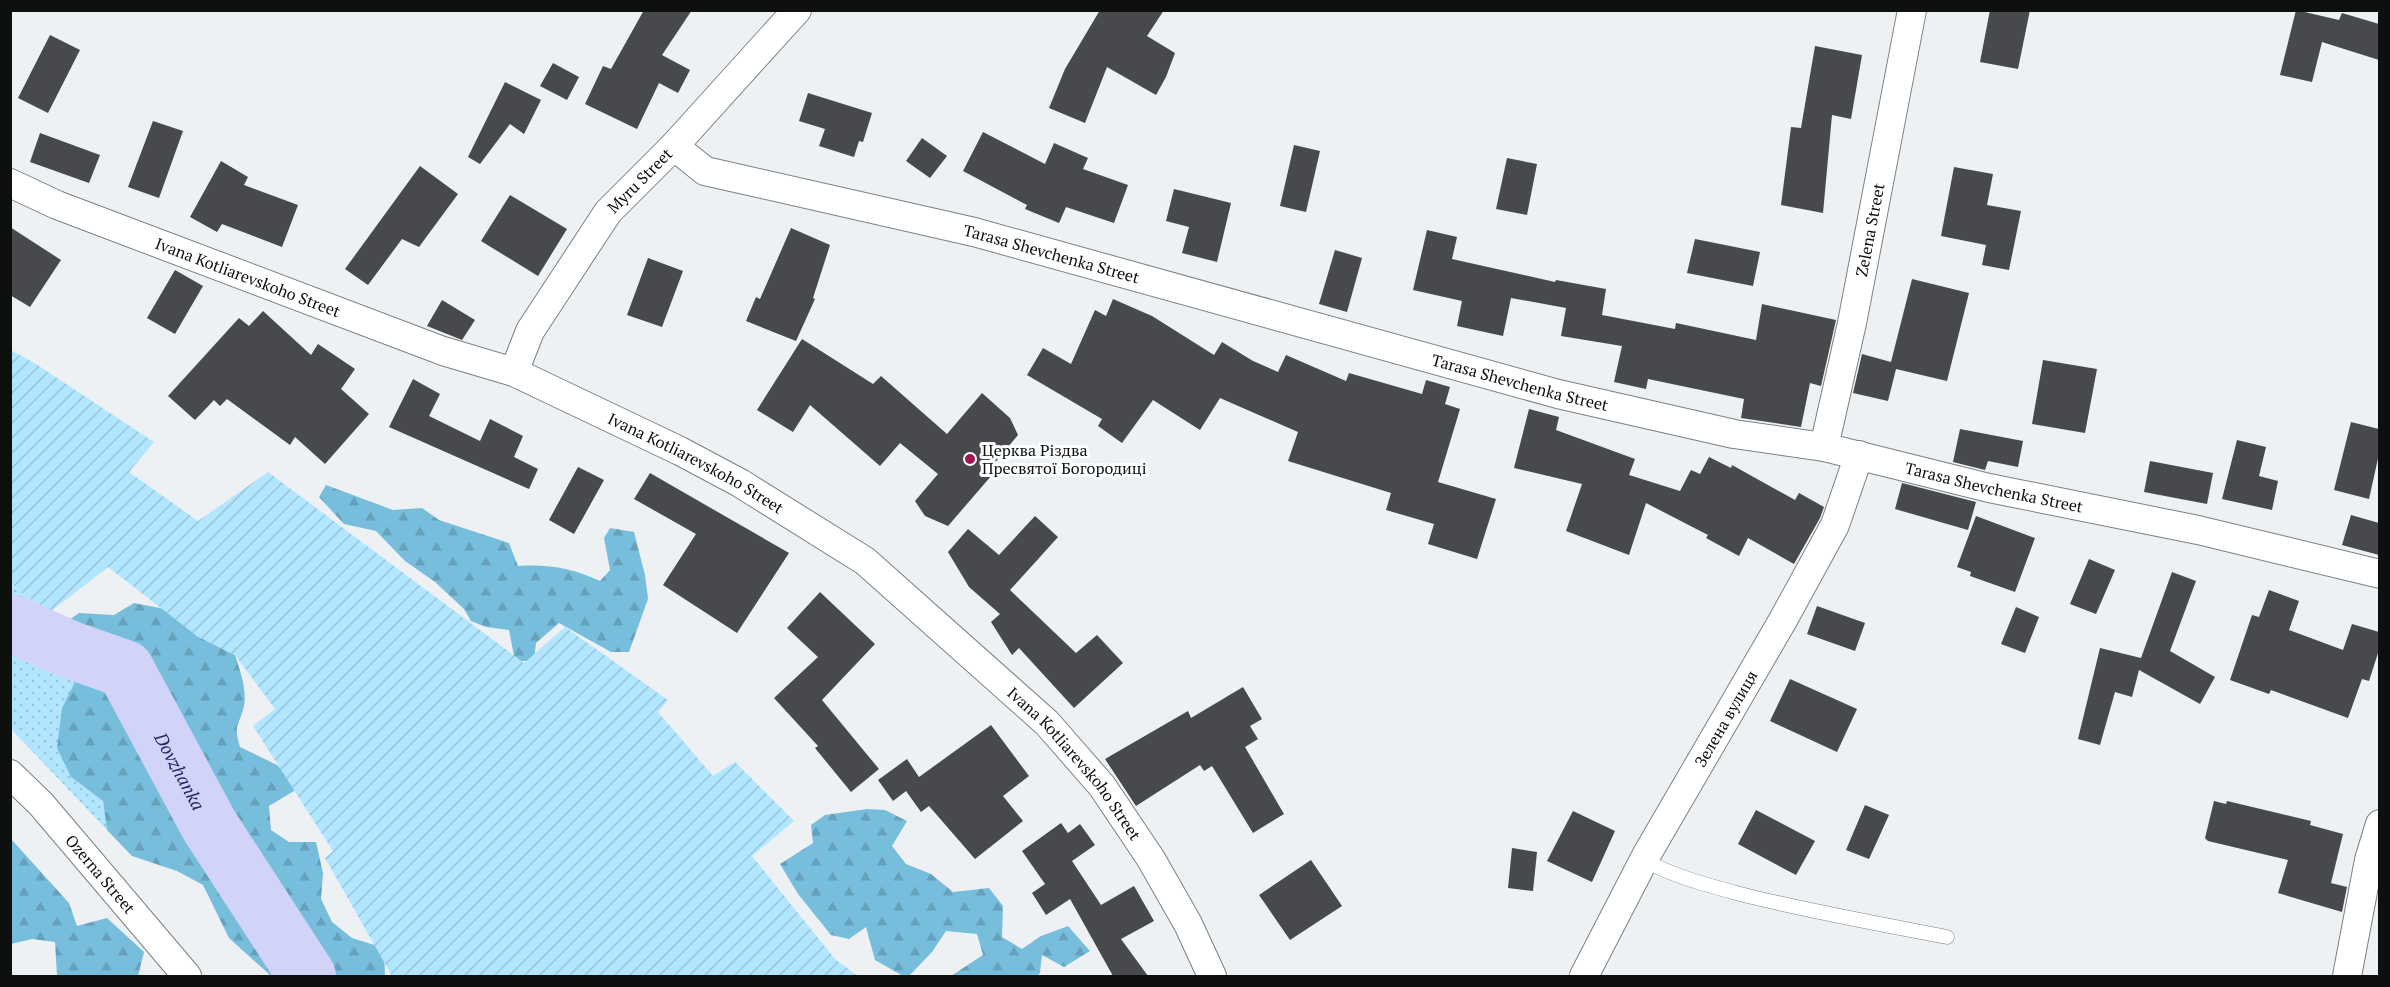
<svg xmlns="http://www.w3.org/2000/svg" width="2390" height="987" font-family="'PT Serif',serif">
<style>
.grass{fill:url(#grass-dots)}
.forest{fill:url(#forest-firs)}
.garden{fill:url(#garden-furrows)}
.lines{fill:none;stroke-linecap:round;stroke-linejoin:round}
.river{stroke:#d1d4f8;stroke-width:58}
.building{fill:#47494c}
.service-casing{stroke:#7c8082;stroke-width:15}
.minor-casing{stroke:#7c8082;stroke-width:30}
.service{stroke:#fff;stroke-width:14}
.minor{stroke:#fff;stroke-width:28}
.poi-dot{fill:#a41455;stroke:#fcfeff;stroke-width:2}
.labels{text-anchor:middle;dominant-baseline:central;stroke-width:6;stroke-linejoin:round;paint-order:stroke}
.street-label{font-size:16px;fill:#0e1010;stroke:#fcfeff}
.poi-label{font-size:16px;fill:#0e1010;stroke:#fcfeff;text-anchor:start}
.water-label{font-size:18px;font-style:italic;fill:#272063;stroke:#fcfeff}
</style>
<defs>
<pattern id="grass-dots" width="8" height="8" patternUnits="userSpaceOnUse" patternTransform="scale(1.5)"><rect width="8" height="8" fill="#b2e6ff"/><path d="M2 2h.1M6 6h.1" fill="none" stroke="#98c4da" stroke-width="1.8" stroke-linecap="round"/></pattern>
<pattern id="forest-firs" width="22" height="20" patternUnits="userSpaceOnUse" patternTransform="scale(1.5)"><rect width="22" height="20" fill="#77bddc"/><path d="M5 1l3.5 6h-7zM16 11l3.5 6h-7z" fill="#66a1bc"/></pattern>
<pattern id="garden-furrows" width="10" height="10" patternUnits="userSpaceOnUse" patternTransform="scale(1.5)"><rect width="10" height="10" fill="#b2e6ff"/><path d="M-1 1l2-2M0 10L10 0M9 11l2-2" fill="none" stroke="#98c4da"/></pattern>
</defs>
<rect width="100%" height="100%" fill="#edf1f4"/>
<!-- grass -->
<path class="grass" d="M10 582 19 591 66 622 74 684 62 708 71 777 103 801 107 830 11 729Z"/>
<!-- forest -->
<g class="forest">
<path d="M326 485 393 510 422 508 439 520 509 543 518 566C549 564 572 568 600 581L610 570 604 538 610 528 634 532 645 575 648 599 629 652H611L559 623 536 643 534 661H515L509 630 486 627 471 621 464 609 435 582 405 561 376 531 344 524 319 497Z"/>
<path d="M11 597 42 626 11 615Z"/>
<path d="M134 603 165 609 197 636 235 655C240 670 247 690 244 706 239 727 233 723 240 747L277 765 299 788 269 806 271 830 289 842H316L323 873 321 899 332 922 352 938 384 948 385 976H271L229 938 203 885 177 871 132 856 107 830 103 801 71 777 57 748 62 708 74 684 66 622 79 613 114 615Z"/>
<path d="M867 809 885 810 907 821 892 846 906 864 931 874 953 892 989 888 1003 906 1002 937 1022 949 1041 936 1068 926 1090 951 1064 967 1042 955 1040 973 1037 976H951L983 955 977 934 946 931 932 952 909 976H903L875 960 866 927 849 939 831 935 798 894 780 864 813 843 811 825 825 815Z"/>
<path d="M10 812 11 839 69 903 77 926 107 918 144 952 138 976H57L55 942 32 939 11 944Z"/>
</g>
<!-- garden -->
<path class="garden" d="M11 350 36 364 154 442 129 472 198 521 268 472 524 663 565 627 668 700 658 712 713 776 735 762 794 821 752 856 835 959 858 976H392L325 858 333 851 253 726 275 709 235 655 197 636 108 567 50 612 19 591 11 582Z"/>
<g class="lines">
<!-- river -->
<path class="river" id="s1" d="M10 623 68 649 125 669 209 825 307 976"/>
</g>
<!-- building -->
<g class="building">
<path d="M644 10H692L662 55 690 70 678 93 659 83 637 129 585 104 603 66 611 69Z"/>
<path d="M1100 10H1164L1147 36 1175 53 1166 77 1156 95 1107 67 1085 123 1049 108 1065 69Z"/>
<path d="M1990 10H2030L2018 69 1980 62Z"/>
<path d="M2296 10 2339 20 2342 13 2379 24V60L2322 42 2312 82 2280 75Z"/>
<path d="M50 35 80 50 48 113 18 98Z"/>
<path d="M1815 46 1862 55 1851 119 1832 115 1823 213 1781 205 1791 127 1801 128Z"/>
<path d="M553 63 579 77 567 100 540 86Z"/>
<path d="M505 82 541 100 524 134 510 124 480 164 468 157Z"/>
<path d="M808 93 872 113 863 142 859 141 854 157 819 146 825 129 799 121Z"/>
<path d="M153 121 183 131 159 198 128 187Z"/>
<path d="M983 132 1045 164 1054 143 1088 158 1083 169 1128 185 1114 223 1066 207 1059 223 1025 209 1027 205 963 171Z"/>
<path d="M40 133 100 155 89 183 30 162Z"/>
<path d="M922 138 947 156 930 178 906 161Z"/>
<path d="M1294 145 1320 151 1306 212 1280 206Z"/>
<path d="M1507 158 1537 164 1527 215 1496 209Z"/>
<path d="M221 161 248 177 244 185 298 205 282 247 222 224 217 232 190 217Z"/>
<path d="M420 166 458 194 419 247 402 239 368 285 345 269Z"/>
<path d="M1954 167 1993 174 1987 205 2021 211 2009 270 1982 265 1986 245 1941 236Z"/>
<path d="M1174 189 1231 203 1217 262 1182 253 1189 227 1166 221Z"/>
<path d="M510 195 567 229 538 276 481 241Z"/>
<path d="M10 227 61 260 30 307 10 295Z"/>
<path d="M791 228 830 245 813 298 815 299 796 341 746 321 756 297 760 299Z"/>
<path d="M1427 230 1457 237 1452 259 1555 282 1556 280 1606 289 1602 315 1675 329 1676 323 1756 340 1762 304 1836 320 1821 386 1810 383 1801 427 1741 418 1744 399 1648 379 1646 389 1614 382 1622 346 1561 336 1566 308 1511 298 1503 336 1457 326 1462 301 1413 290Z"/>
<path d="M1695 239 1760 252 1753 286 1687 273Z"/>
<path d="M1335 250 1362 258 1347 312 1319 304Z"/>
<path d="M648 258 683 271 662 327 627 315Z"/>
<path d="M175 270 203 286 175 334 147 318Z"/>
<path d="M1912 279 1969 293 1947 381 1896 369 1888 401 1853 393 1862 354 1891 362Z"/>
<path d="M1113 299 1152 316 1214 355 1222 342 1253 361 1278 372 1286 355 1346 381 1349 373 1422 394 1426 380 1450 387 1445 404 1460 409 1438 482 1496 499 1477 559 1428 544 1434 524 1386 510 1391 493 1288 461 1298 432 1220 398 1200 430 1153 400 1122 443 1098 426 1102 419 1027 375 1043 348 1071 364 1095 310 1106 316Z"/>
<path d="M442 300 475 320 462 340 427 326Z"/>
<path d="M263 311 311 355 318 344 355 369 341 389 369 414 325 464 295 437 290 445 227 399 220 406 214 400 195 420 168 396 239 318 249 326Z"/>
<path d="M802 339 873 384 881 376 947 434 982 393 1010 418 1018 435 988 471 992 475 948 526 925 516 915 501 938 474 900 443 880 466 810 405 793 432 757 410Z"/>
<path d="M2043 360 2097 369 2085 433 2032 424Z"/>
<path d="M413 379 440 394 429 416 480 441 490 419 523 436 514 457 538 469 529 489 389 427Z"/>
<path d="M1529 409 1559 417 1556 430 1635 459 1629 475 1680 491 1691 470 1700 474 1709 457 1731 468 1732 465 1795 500 1799 493 1824 507 1820 518 1794 564 1748 538 1739 556 1706 538 1708 535 1646 503 1629 555 1566 531 1582 484 1514 468Z"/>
<path d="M2351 422 2379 429V454L2369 499 2334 490Z"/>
<path d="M1960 429 2023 441 2018 467 1988 461 1985 470 1953 462Z"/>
<path d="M2237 440 2266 447 2259 476 2278 481 2272 510 2222 499Z"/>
<path d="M2150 461 2213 473 2207 504 2144 492Z"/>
<path d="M578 467 604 480 574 534 549 520Z"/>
<path d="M650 473 789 553 737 633 663 585 696 534 634 499Z"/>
<path d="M1902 483 1976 502 1968 530 1895 509Z"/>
<path d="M2351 515 2379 523V555L2342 545Z"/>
<path d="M1035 516 1058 537 1010 590 1076 653 1097 635 1123 663 1074 708 1019 648 1012 655 991 622 1000 614 969 587 948 552 968 529 999 555Z"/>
<path d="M1976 516 2035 538 2015 592 1970 576 1971 572 1957 567Z"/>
<path d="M2089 559 2115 570 2096 614 2070 604Z"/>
<path d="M2172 572 2196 581 2170 651 2215 677 2200 704 2139 670 2132 697 2115 692 2100 745 2078 739 2100 648 2141 658Z"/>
<path d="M2269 590 2299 601 2289 630 2343 650 2352 624 2379 632V650L2369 681 2362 679 2348 718 2271 690 2269 694 2230 680 2252 615 2259 617Z"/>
<path d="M820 592 875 644 822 700 879 769 851 792 815 748 818 746 774 698 818 657 787 628Z"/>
<path d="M1817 606 1865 623 1855 651 1807 634Z"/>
<path d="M2016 607 2039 617 2025 653 2001 644Z"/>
<path d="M1790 679 1857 709 1837 752 1770 721Z"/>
<path d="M1243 687 1262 719 1250 726 1258 739 1245 747 1284 814 1253 833 1212 766 1204 771 1200 765 1136 806 1105 759 1188 711 1191 718Z"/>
<path d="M991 725 1029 776 1003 796 1023 821 975 859 929 806 921 812 906 791 893 801 878 780 907 759 919 777Z"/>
<path d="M2214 801 2226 804 2227 801 2311 821 2310 825 2343 834 2331 883 2347 887 2342 912 2278 893 2288 860 2208 841 2205 838Z"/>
<path d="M1865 805 1889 815 1869 859 1846 850Z"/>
<path d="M1756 810 1815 841 1796 875 1738 844Z"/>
<path d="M1573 811 1615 831 1592 882 1547 861Z"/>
<path d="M1061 823 1068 833 1080 824 1095 845 1072 861 1101 905 1134 886 1154 921 1121 939 1148 976H1113L1070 899 1046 915 1032 893 1045 884 1022 851Z"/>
<path d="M1512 848 1537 852 1533 891 1508 888Z"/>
<path d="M1311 860 1342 906 1290 940 1259 895Z"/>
</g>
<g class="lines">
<defs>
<path id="service" d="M1644 860C1677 878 1711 886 1748 896 1813 912 1880 924 1947 937"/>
<g id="minor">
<path id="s2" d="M674 146 705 171 974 232 1558 394 1734 434 1824 447 1989 488 2198 530 2380 574"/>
<path id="s3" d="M10 183 57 205 443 351 514 372 680 451 740 483 865 561 1047 723 1102 786 1151 859 1188 924 1212 976"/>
<path id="s4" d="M514 372 530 331 608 212 674 146 797 10"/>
<path id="s5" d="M1824 447 1852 323 1912 10"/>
<path id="s6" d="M10 774 41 804 187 976"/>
<path id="s7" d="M1584 976 1647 854 1783 620 1835 525 1859 455"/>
<path d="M2347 976 2369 860 2380 824"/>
</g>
</defs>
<!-- service casing -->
<use href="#service" class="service-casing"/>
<!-- minor casing -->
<use href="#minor" class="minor-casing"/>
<!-- service -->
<use href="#service" class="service"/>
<!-- minor -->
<use href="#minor" class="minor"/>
</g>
<!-- markers -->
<circle class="poi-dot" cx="970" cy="459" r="6"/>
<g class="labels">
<!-- street labels -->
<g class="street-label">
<text stroke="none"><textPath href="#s4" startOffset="231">Myru Street</textPath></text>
<text stroke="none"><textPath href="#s5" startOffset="222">Zelena Street</textPath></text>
<text stroke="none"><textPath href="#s2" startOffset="396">Tarasa Shevchenka Street</textPath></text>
<text stroke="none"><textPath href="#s3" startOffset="256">Ivana Kotliarevskoho Street</textPath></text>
<text stroke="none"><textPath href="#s2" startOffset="882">Tarasa Shevchenka Street</textPath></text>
<text stroke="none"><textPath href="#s3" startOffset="742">Ivana Kotliarevskoho Street</textPath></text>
<text stroke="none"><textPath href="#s2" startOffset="1368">Tarasa Shevchenka Street</textPath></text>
<text stroke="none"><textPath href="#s7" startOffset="294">Зелена вулиця</textPath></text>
<text stroke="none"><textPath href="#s3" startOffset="1230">Ivana Kotliarevskoho Street</textPath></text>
<text stroke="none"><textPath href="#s6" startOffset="135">Ozerna Street</textPath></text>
</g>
<!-- poi labels -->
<g class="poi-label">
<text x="982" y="450">Церква Різдва<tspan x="982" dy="18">Пресвятої Богородиці</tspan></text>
</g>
<!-- water labels -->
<g class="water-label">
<text stroke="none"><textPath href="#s1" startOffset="240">Dovzhanka</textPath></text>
</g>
</g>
<!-- border -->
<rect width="2390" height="987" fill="none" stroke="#0e1010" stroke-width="24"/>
</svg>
